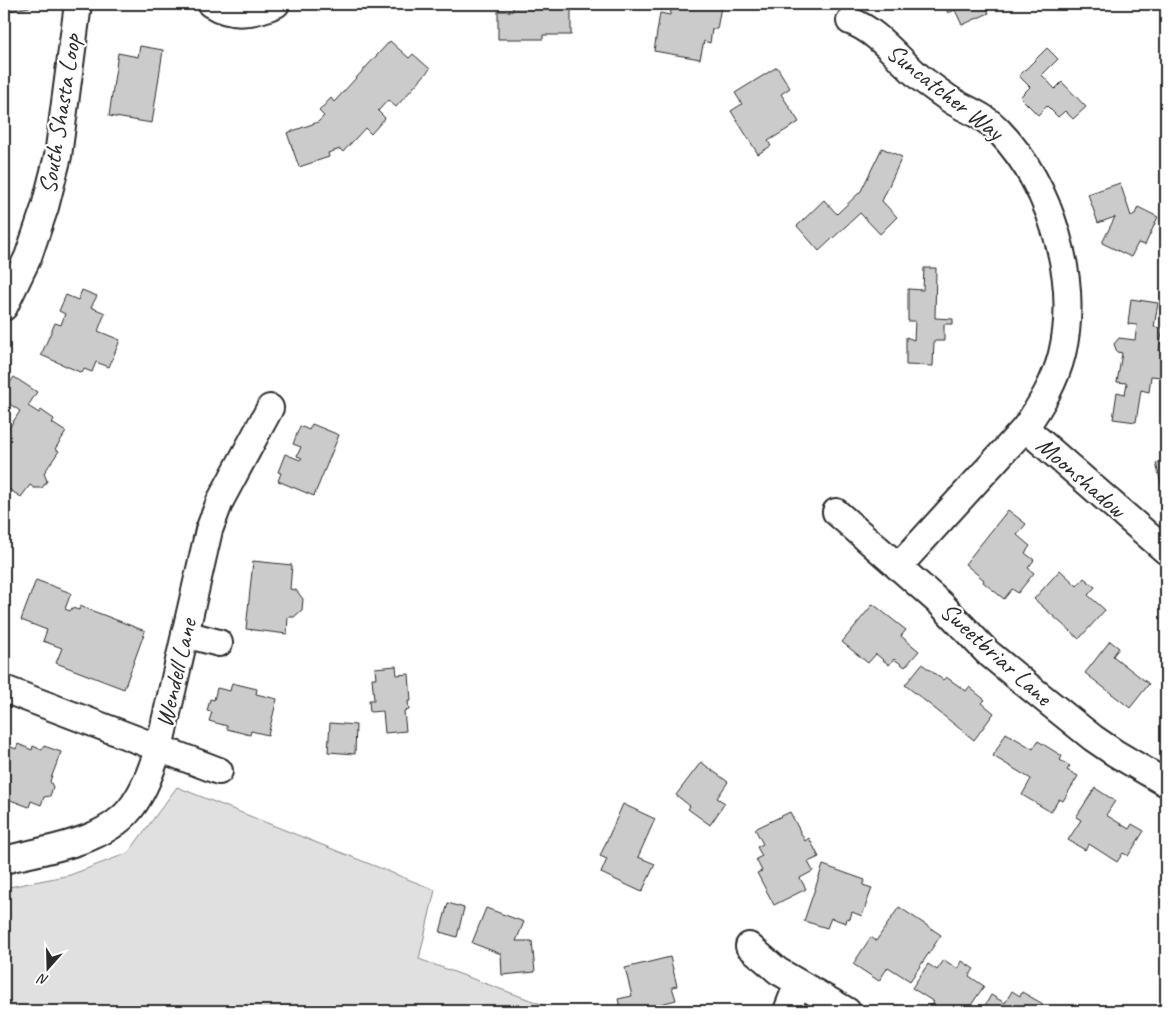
<svg xmlns="http://www.w3.org/2000/svg" width="1170" height="1015" font-family="Caveat,sans-serif">
<style>
.green{fill:#e0e0e0;stroke:#868686}
.building{fill:#cbcbcb;stroke:#2b2b2b}
.lines{fill:none;stroke-linecap:round;stroke-linejoin:round}
.street-casing{stroke:#2b2b2b;stroke-width:30}
.street{stroke:#fff;stroke-width:26}
.labels{text-anchor:middle;dominant-baseline:central;stroke-width:4.5;stroke-linejoin:round;paint-order:stroke}
.street-label{font-size:25px;fill:#2b2b2b;stroke:#fff}
</style>
<rect width="100%" height="100%" fill="#fff"/>
<filter id="ink" filterUnits="userSpaceOnUse"><feTurbulence type="fractalNoise" baseFrequency=".02" numOctaves="2"/><feDisplacementMap in="SourceGraphic" scale="10" xChannelSelector="R" yChannelSelector="G"/><feConvolveMatrix kernelMatrix="1 2 1 2 8 2 1 2 1" color-interpolation-filters="sRGB"/></filter>
<g filter="url(#ink)">
<!-- green -->
<path class="green" d="M177 787 435 890 419 959 560 1011H4V888L70 875 128 853Z"/>
<!-- building -->
<g class="building">
<path d="M4 4H34V6L4 12Z"/>
<path d="M513 4H567V7H571V35H543V39H498V11H513Z"/>
<path d="M672 4H706L721 7 717 29H712L710 43 704 41 700 59 654 51 660 13 670 15Z"/>
<path d="M944 4H985L989 13 962 25 955 10 948 13Z"/>
<path d="M390 41 409 58 413 54 430 69 396 107 388 100 378 111 385 118 371 134 365 128 343 152 340 149 328 153 329 157 299 167 287 133 318 122 324 116 319 111 331 98 334 102Z"/>
<path d="M140 46 163 50 152 123 109 116 118 53 138 57Z"/>
<path d="M1047 48 1058 59 1042 75 1055 89 1062 82 1086 107 1073 119 1065 111 1058 117 1047 106 1038 115 1020 97 1030 87 1019 76Z"/>
<path d="M777 67 790 88 781 94 799 122 768 141 771 146 758 154 731 111 742 104 735 93Z"/>
<path d="M882 148 902 157 882 201 897 217 880 234 860 213 819 251 797 226 824 200 837 214 861 191Z"/>
<path d="M1120 183 1131 216 1135 214 1138 207 1158 217 1145 245 1138 243 1131 257 1102 243 1115 217 1098 223 1088 194Z"/>
<path d="M924 268H936L935 318 953 319V324H944V341H934L933 366 906 365V337L914 340 915 321H908V289L923 290Z"/>
<path d="M82 290 97 296 91 307 105 313 98 331 120 340 109 367 96 362 92 372 84 369 82 373 41 355 55 323 61 325 65 314 59 311 66 295 78 300Z"/>
<path d="M1131 299 1158 303 1154 327 1163 328 1159 351 1164 352 1161 377 1151 376 1149 392 1141 390 1136 422 1113 419 1117 392 1125 394 1127 383 1117 382 1122 353 1117 352 1114 344 1119 338 1135 340 1137 325 1128 324Z"/>
<path d="M14 377 37 392 28 406 39 413 41 410 54 419 52 423 66 432 55 449 59 451 44 473 47 481 42 488H34L30 485 21 497 4 486V436L20 411 4 400V391Z"/>
<path d="M312 424 339 435 314 496 278 481 281 473 278 472 285 454 300 460 302 458 297 456 301 447 293 444 300 426 309 430Z"/>
<path d="M1166 460V504L1156 463Z"/>
<path d="M1008 510 1026 524 1017 535 1030 546 1025 553 1034 560 1028 568 1034 573 1018 593 1012 589 1004 599 983 582 984 580 965 564Z"/>
<path d="M253 561 292 565 290 589 296 590 303 599 302 610 294 617H288L287 634 246 629Z"/>
<path d="M1060 570 1077 586 1084 578 1095 587 1088 595 1105 610 1079 639 1034 599Z"/>
<path d="M36 580 71 593 65 609 70 611 72 608 79 610 80 606 145 631 124 689 56 663 62 648 43 641 47 630 21 620Z"/>
<path d="M873 604 906 630 901 636 919 651 905 667 894 659 889 665 876 654 868 663 842 642Z"/>
<path d="M1110 641 1119 648 1113 656 1149 684 1130 708 1085 673Z"/>
<path d="M922 664 943 680 946 677 966 691 969 687 985 700 982 703 994 713 974 740 905 685Z"/>
<path d="M396 666 397 675 409 674 411 701H408L409 710 404 711 406 731 385 733 383 711 370 712 369 700H374L372 678H376L375 668Z"/>
<path d="M232 683 257 689 256 694 277 699 268 735 251 731 250 735 227 729V726L209 721 212 712 207 711 210 699 214 700 217 688 230 691Z"/>
<path d="M330 723 356 725 355 754 328 752Z"/>
<path d="M1006 733 1033 749 1038 741 1062 756 1060 760 1070 766 1067 770 1078 776 1063 801 1059 799 1051 812 1022 795 1031 779 993 756Z"/>
<path d="M4 744 16 749 18 744 32 750 33 746 42 750 44 746 61 752 50 781 53 787 50 796 44 797 41 805 31 801 29 807 5 798 7 793 4 792Z"/>
<path d="M701 762 728 782 717 798 725 803 710 825 688 809 690 806 676 795Z"/>
<path d="M1095 788 1115 801 1106 815 1129 829 1132 824 1144 831 1128 856 1123 853 1117 862 1089 844 1085 850 1068 840 1081 820 1076 817Z"/>
<path d="M623 804 655 819 638 857 655 864 642 892 601 873 607 859 600 856Z"/>
<path d="M790 812 805 841 809 838 819 857 808 862 813 871 800 878 806 889 774 905 757 873 762 871 756 859 762 856 757 847 763 844 755 829Z"/>
<path d="M823 865 865 880 863 885 872 888 862 916 852 912 850 919 847 918 846 923 831 918 827 928 804 921Z"/>
<path d="M448 903 464 908 457 937 440 932Z"/>
<path d="M899 907 941 935 910 981 888 967 879 981 853 964 871 937 876 941Z"/>
<path d="M486 908 524 922 516 941H532L535 972 502 975 501 954 472 943Z"/>
<path d="M670 957 677 986 672 987 676 1000 661 1004 663 1011H621L618 999 632 996 625 968Z"/>
<path d="M944 960 958 969 962 961 974 969 969 976 984 986 967 1011H941L932 1005 934 1002 912 988 928 964 937 970Z"/>
<path d="M1012 991 1020 996 1022 992 1043 1004 1038 1011H982L991 995 1005 1003Z"/>
</g>
<g class="lines">
<defs>
<g id="street">
<path d="M211 4C232 17 253 14 276 4"/>
<path d="M850 21C879 31 899 61 923 80 933 87 943 95 954 102 969 111 985 116 998 130 1051 185 1080 279 1062 354 1055 382 1041 405 1025 428"/>
<path d="M4 307 28 257 45 207 58 156 78 4"/>
<path d="M836 512 941 604 987 652 1027 685 1093 738 1115 753 1166 783"/>
<path d="M898 567 1025 428 1166 551"/>
<path d="M185 634 219 643"/>
<path d="M4 689 219 771"/>
<path d="M4 860C46 849 108 843 134 804 146 787 152 767 159 748L209 530 220 501 270 408"/>
<path d="M749 946 778 971 847 1011"/>
<path d="M787 1011 798 983"/>
</g>
</defs>
<!-- street casing -->
<use href="#street" class="street-casing"/>
<!-- street -->
<use href="#street" class="street"/>
</g>
</g>
<g class="labels">
<!-- street labels -->
<g class="street-label">
<text transform="translate(945 92) rotate(38)">Suncatcher Way</text>
<text transform="translate(60 114) rotate(-81)">South Shasta Loop</text>
<text transform="translate(1081 477) rotate(41)">Moonshadow</text>
<text transform="translate(996 654) rotate(42)">Sweetbriar Lane</text>
<text transform="translate(176 673) rotate(-77)">Wendell Lane</text>
</g>
</g>
<!-- margin -->
<rect width="1170" height="1015" fill="none" stroke="#fff" stroke-width="20"/>
<rect x="10" y="10" width="1150" height="995" fill="none" stroke="#2b2b2b" stroke-width="2" filter="url(#ink)"/>
<!-- north arrow -->
<g transform="translate(48 968) rotate(200)" stroke="#ffffff" stroke-width="4" paint-order="stroke">
<path d="M0-4L9 19L0 12L-9 19Z" fill="#2b2b2b"/>
<text y="-8" font-size="14" font-weight="bold" text-anchor="middle" fill="#2b2b2b">N</text>
</g>
</svg>
